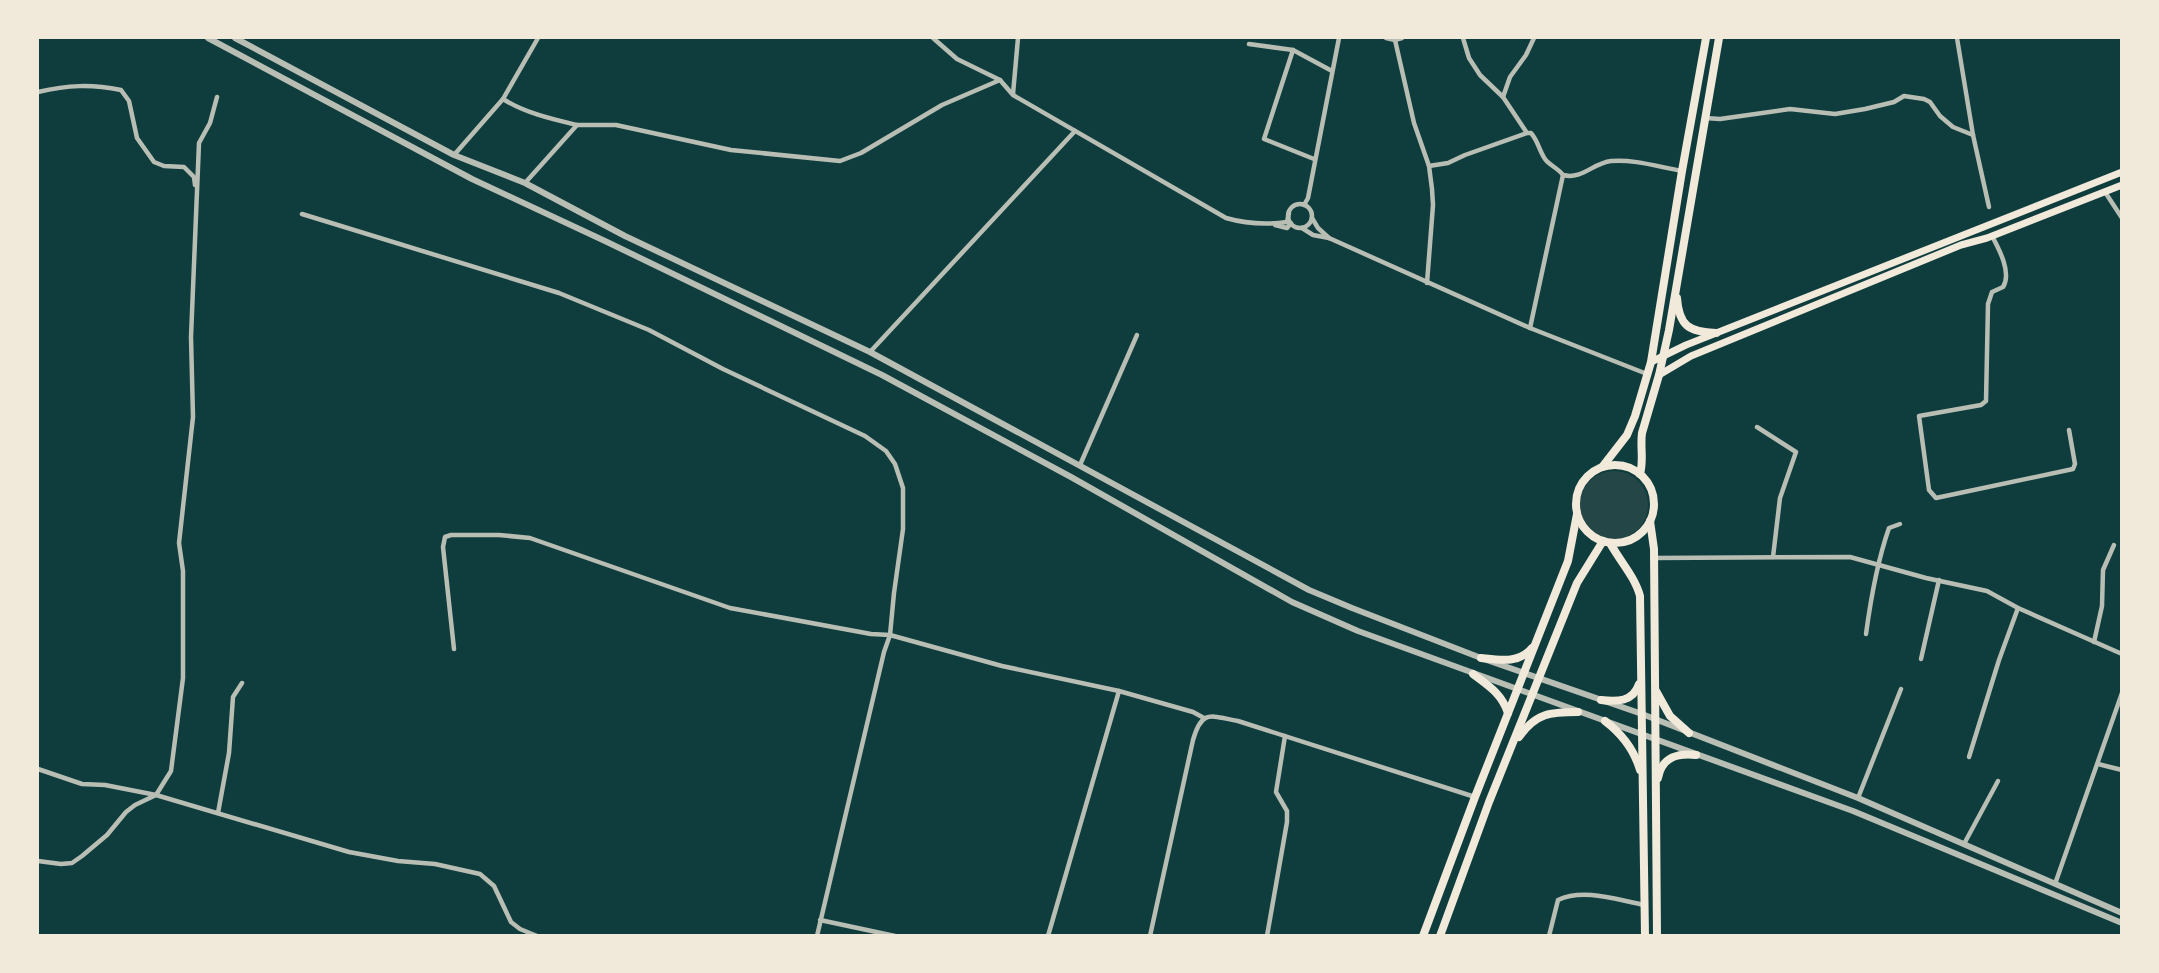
<svg xmlns="http://www.w3.org/2000/svg" width="2159" height="973" font-family="'Public Sans',sans-serif">
<style>
.green{fill:#244646}
.lines{fill:none;stroke-linecap:round;stroke-linejoin:round}
.minor{stroke:#b8beb3;stroke-width:4.5}
.tertiary{stroke:#b8beb3;stroke-width:6}
.secondary{stroke:#f1e9da;stroke-width:7}
.primary{stroke:#f1e9da;stroke-width:8}
.trunk{stroke:#f1e9da;stroke-width:8}
</style>
<rect width="100%" height="100%" fill="#0f3d3e"/>
<!-- green -->
<circle class="green" cx="1614" cy="505" r="34"/>
<g class="lines">
<!-- minor -->
<g class="minor">
<path d="M933 38 957 59 1000 80 1013 95 1226 218C1247 224 1266 225 1287 222L1289 213"/>
<path d="M1386 38 1395 40 1402 38"/>
<path d="M1463 38 1469 58 1480 75 1503 97 1527 133H1531C1538 141 1539 150 1545 159 1549 165 1558 168 1563 175 1582 180 1593 163 1611 161 1634 159 1659 167 1682 171"/>
<path d="M1957 38 1973 135 1989 207"/>
<path d="M1395 40 1414 123 1429 166 1432 189 1433 205 1427 283"/>
<path d="M1249 44 1293 50 1332 71"/>
<path d="M1293 50 1264 139 1314 159"/>
<path d="M38 92C68 85 91 84 121 90L129 101 137 138 154 162 164 166 184 167 194 177 195 185"/>
<path d="M1013 94 1018 38"/>
<path d="M1503 97 1510 77 1526 55 1534 38"/>
<path d="M503 99C525 113 552 119 577 125"/>
<path d="M1705 118 1720 119 1790 109 1835 114 1865 109 1894 102 1904 96 1924 99 1930 102 1940 116 1953 127 1973 135"/>
<path d="M454 155 503 99 538 38"/>
<path d="M1429 166 1448 163 1465 155 1527 133"/>
<path d="M525 183 577 125H616L731 150 840 161 861 153 942 105 1000 80"/>
<path d="M2105 192 2122 218"/>
<circle cx="1300" cy="216" r="12"/>
<path d="M1304 205 1308 198 1339 38"/>
<path d="M302 214 559 293 649 330 723 369 865 436 886 451 895 464 903 488V529L894 593 890 635 884 652 817 936"/>
<path d="M1312 218 1318 228 1329 238"/>
<path d="M1275 225 1287 228 1291 223"/>
<path d="M1302 228 1313 235 1329 238 1530 328 1647 374"/>
<path d="M1992 236C1999 249 2012 273 2003 287L1992 292 1988 304 1986 401 1981 405 1919 416 1929 490 1936 498 2073 469 2075 464 2069 430"/>
<path d="M1530 328 1563 175"/>
<path d="M870 352 1075 131"/>
<path d="M1757 427 1796 452 1780 498 1773 557"/>
<path d="M1080 465 1137 335"/>
<path d="M1653 558 1850 557 1926 578 1987 591 2018 608 2122 654"/>
<path d="M1866 634C1871 597 1877 562 1889 528L1900 524"/>
<path d="M2094 642 2102 606 2103 570 2114 545"/>
<path d="M454 649 443 547 445 537 451 535H499L530 538 730 608 871 634 890 635 1002 666 1119 691 1193 712 1204 718"/>
<path d="M1921 659 1939 580"/>
<path d="M1969 757 1999 660 2018 608"/>
<path d="M2098 764 2122 770"/>
<path d="M38 769 82 784 105 785 156 795 349 852 398 861 435 864 480 874 494 886 511 922 520 929 537 936"/>
<path d="M1858 798 1901 689"/>
<path d="M218 813 229 753 233 697 242 683"/>
<path d="M1964 844 1998 781"/>
<path d="M38 861 61 864 72 863 82 856 107 835 126 812 135 805 156 795 171 771 183 678V571L179 543 193 417 191 337 199 143 210 123 217 97"/>
<path d="M2055 884 2122 693"/>
<path d="M820 920 895 936"/>
<path d="M1048 936 1119 691"/>
<path d="M1150 936 1193 740C1202 709 1210 716 1238 721L1475 797"/>
<path d="M1267 936 1287 822V811L1276 792 1285 736"/>
<path d="M1549 936 1558 900C1584 888 1617 900 1645 905"/>
</g>
<!-- tertiary -->
<g class="tertiary">
<path d="M208 38 472 179 605 241 882 375 1071 477 1292 602 1358 631 1853 811 2122 923"/>
<path d="M235 38 454 155 525 183 625 236 870 352 1309 590 1352 608 1481 658 1642 714 1858 798 2122 913"/>
</g>
<!-- secondary -->
<g class="secondary">
<path d="M1651 362 1686 345 2122 172"/>
<path d="M1659 375 1691 356 1961 245 1987 238 2122 185"/>
</g>
<!-- primary -->
<g class="primary">
<path d="M1650 521 1654 549 1657 936"/>
<path d="M1610 543C1620 561 1635 577 1640 596L1645 936"/>
<path d="M1656 691 1670 716 1689 733"/>
<path d="M1601 700C1617 702 1633 702 1639 684"/>
<path d="M1605 721C1622 734 1634 749 1640 770"/>
<path d="M1658 778C1662 757 1677 753 1696 755"/>
</g>
<!-- trunk -->
<g class="trunk">
<path d="M1677 298C1679 326 1689 332 1716 333"/>
<circle cx="1615" cy="504" r="39"/>
<path d="M1603 466 1627 435 1635 416 1651 362 1682 171 1706 38"/>
<path d="M1640 474C1644 460 1640 447 1642 433L1659 375 1669 330 1719 38"/>
<path d="M1481 658C1499 660 1519 664 1532 648"/>
<path d="M1473 674C1489 686 1502 694 1508 713"/>
<path d="M1519 737C1536 713 1550 712 1578 712"/>
<path d="M1423 936 1475 797 1568 561 1577 514"/>
<path d="M1440 936 1489 802 1577 583 1603 541"/>
</g>
</g>
<!-- border -->
<rect width="2159" height="973" fill="none" stroke="#f1e9da" stroke-width="78"/>
</svg>
